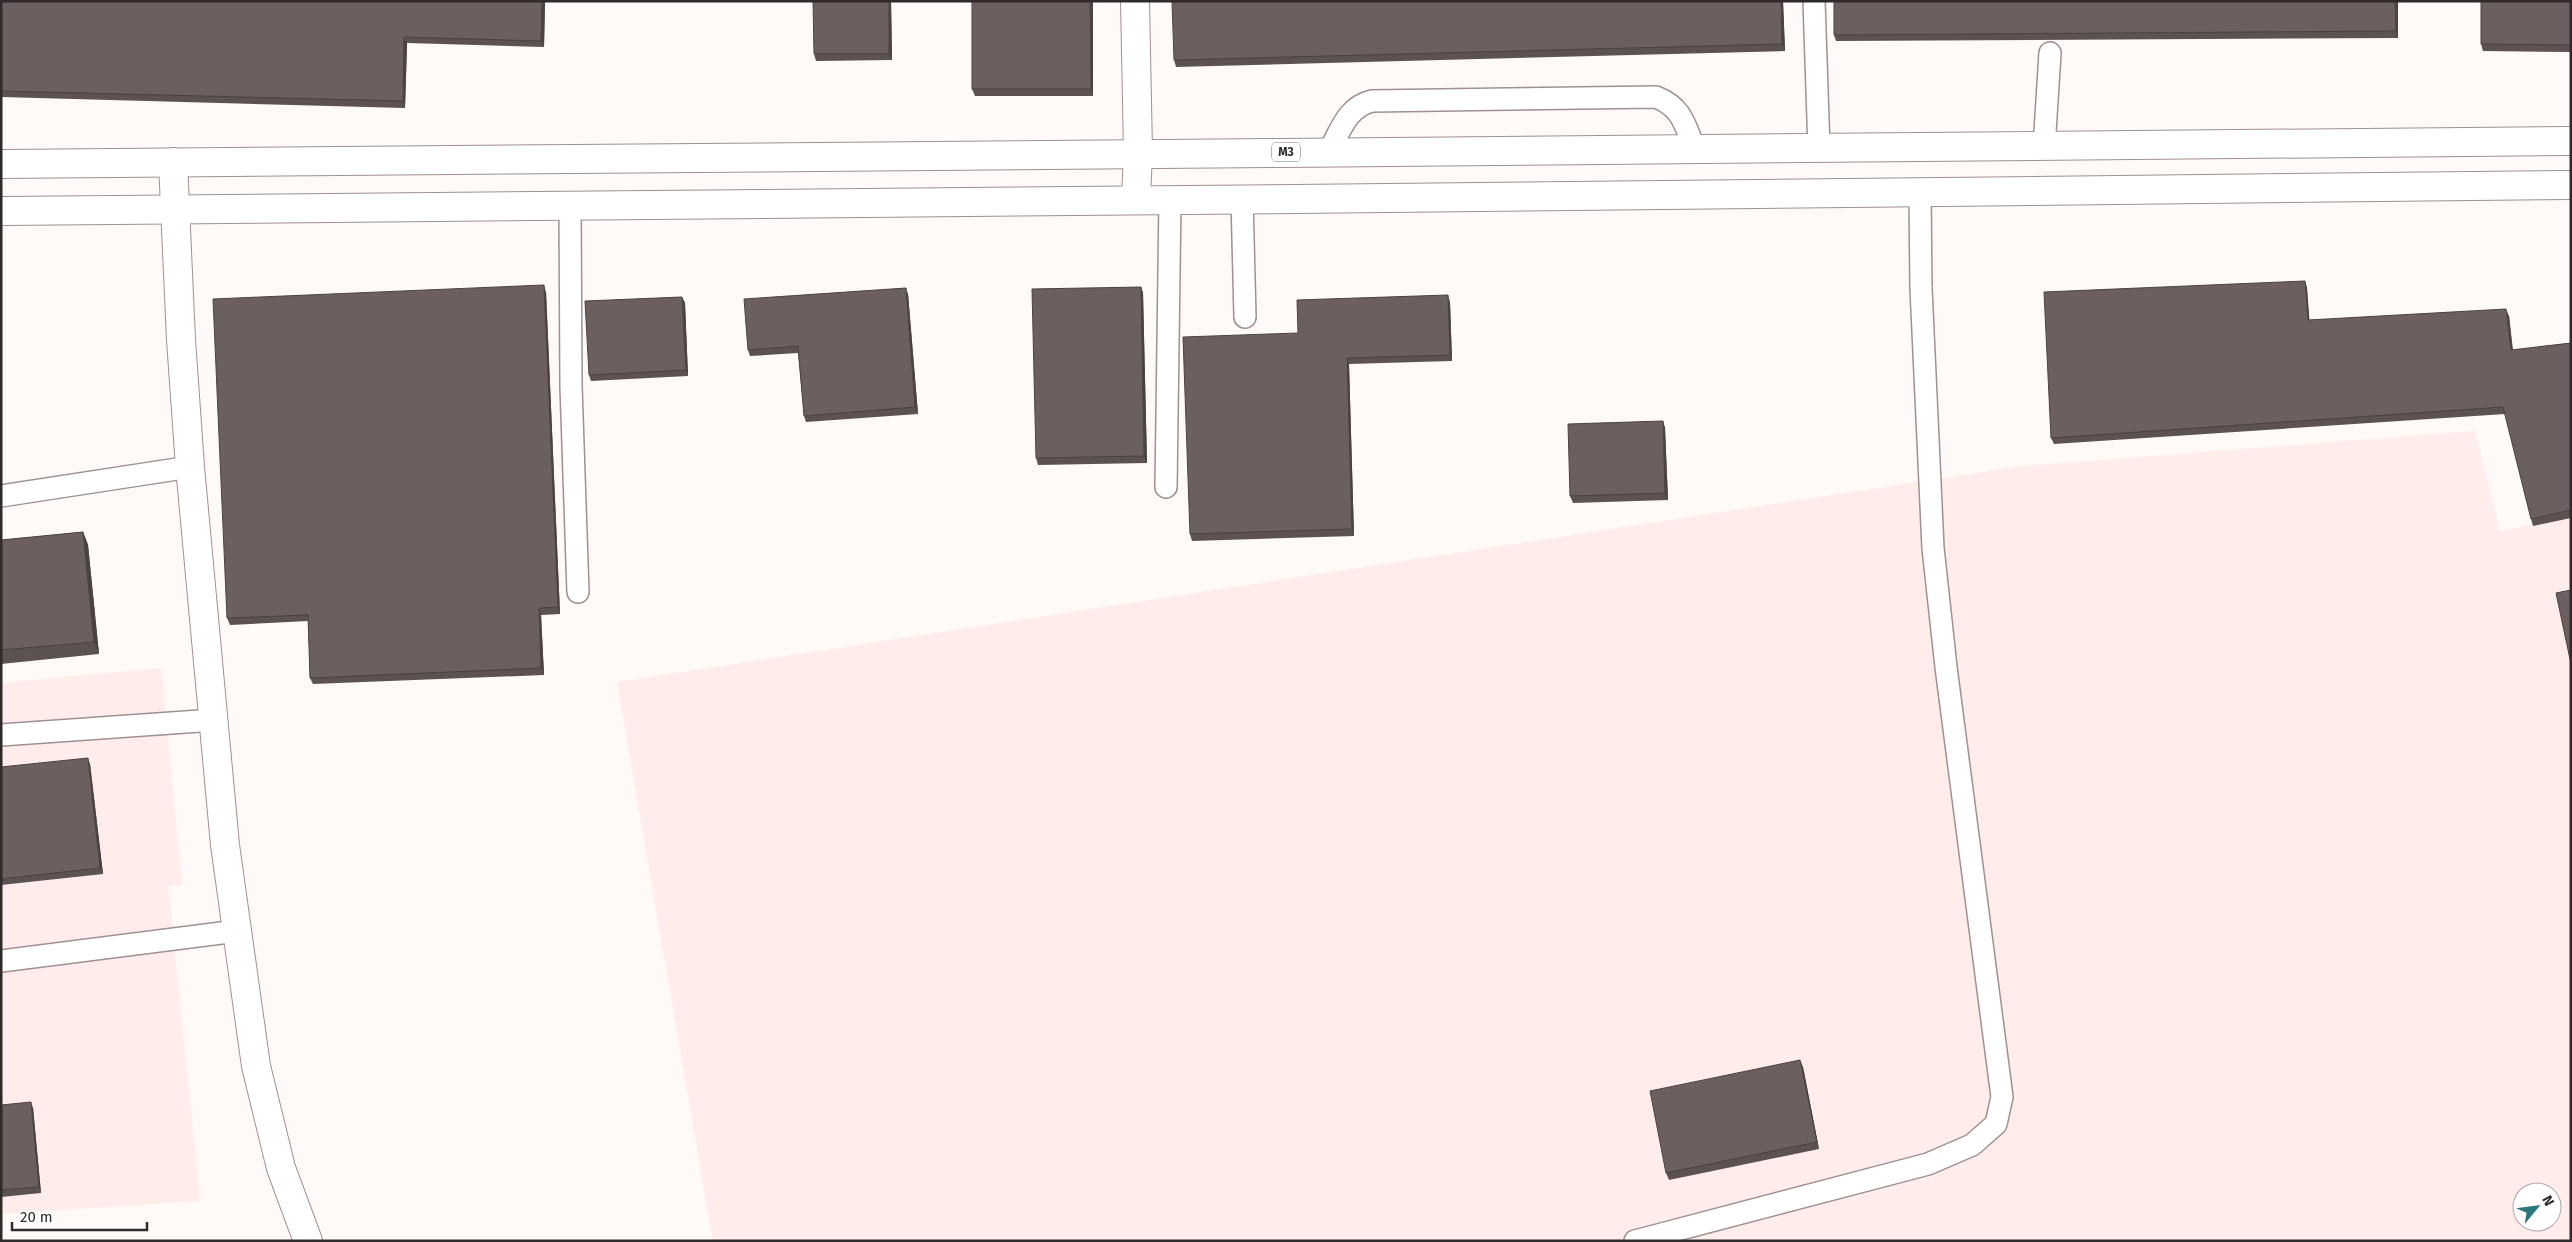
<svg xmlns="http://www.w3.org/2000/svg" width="2572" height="1242" font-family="'Fira Sans',sans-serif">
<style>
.built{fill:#ffeceb;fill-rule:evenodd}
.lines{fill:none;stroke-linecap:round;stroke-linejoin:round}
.lane-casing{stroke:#9e9190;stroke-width:24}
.street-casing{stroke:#9e9190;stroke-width:30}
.primary-casing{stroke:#9e9190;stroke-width:30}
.lane{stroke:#fff;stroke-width:21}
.street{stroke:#fff;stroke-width:28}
.primary{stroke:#fff;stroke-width:28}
.wall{fill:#5d5252}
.shaded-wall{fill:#4c4242}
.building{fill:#6c5f5f;stroke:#4c4242}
.labels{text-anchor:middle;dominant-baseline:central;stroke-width:5;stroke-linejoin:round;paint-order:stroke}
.shield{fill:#fff;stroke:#6e6a6a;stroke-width:1}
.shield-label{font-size:12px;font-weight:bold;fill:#302a2a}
</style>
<rect width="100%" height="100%" fill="#fff9f8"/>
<!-- built -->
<g class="built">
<path d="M2475 431 2500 531 2571 518V1241H713L617 682 2021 466ZM2522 1192H2552V1222H2522Z"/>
<path d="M161 668 182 885 168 887 200 1201 1 1214V683Z"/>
</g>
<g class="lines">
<defs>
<g id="lane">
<path d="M1814 1 1819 149"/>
<path d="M2044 148 2050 53"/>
<path d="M1329 151C1341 130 1347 107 1372 101L1656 97C1682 107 1685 125 1695 150"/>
<path d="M1242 199 1245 317"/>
<path d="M570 205 571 386 578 592"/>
<path d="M1166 487 1170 200"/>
<path d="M1 496 190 467"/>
<path d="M1 735 214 720"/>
<path d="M1 961 237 931"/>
<path d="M1635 1241 1928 1164 1972 1145 1996 1124 2002 1097 1946 667 1933 548 1921 288 1920 195"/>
</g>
<g id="street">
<path d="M1135 1 1138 152 1136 200"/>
<path d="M173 162 181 340 190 467 225 845 256 1066 281 1168 308 1241"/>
</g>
<g id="primary">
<path d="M1 164C858 153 1714 153 2571 141"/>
<path d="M1 211C858 200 1714 199 2571 185"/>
</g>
</defs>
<!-- lane casing -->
<use href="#lane" class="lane-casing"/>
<!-- street casing -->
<use href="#street" class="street-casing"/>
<!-- primary casing -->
<use href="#primary" class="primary-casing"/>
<!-- lane -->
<use href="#lane" class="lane"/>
<!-- street -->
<use href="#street" class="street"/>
<!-- primary -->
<use href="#primary" class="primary"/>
</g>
<!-- wall -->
<g class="wall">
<path d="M1 1H545L544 47 407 43 405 108 1 97Z"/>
<path d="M891 1 892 60 816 61 814 54Z"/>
<path d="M1093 1V96H975L972 89Z"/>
<path d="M1783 1 1785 51 1176 67 1174 60Z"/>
<path d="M1834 1H2398V38L1836 41 1834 35Z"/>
<path d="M2571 1V52L2483 51 2481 44Z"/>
<path d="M2305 281 2307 288 2309 320 2509 316 2513 350 2571 343V518L2533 526 2531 519 2505 414 2054 444 2051 438Z"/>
<path d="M1141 287 1143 293 1147 463 1038 465 1036 458Z"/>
<path d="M546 292 560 614 541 615 544 675 313 684 310 678 308 621 230 625 227 618Z"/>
<path d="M908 294 918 414 806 422 804 416 798 353 750 356 748 350Z"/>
<path d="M682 297 685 303 688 376 591 381 589 375Z"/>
<path d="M1450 302 1452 361 1349 364 1354 536 1192 541 1190 534 1298 333Z"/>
<path d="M1663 421 1665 428 1668 500 1573 503 1570 496Z"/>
<path d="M83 532 88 545 99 654 1 664V540Z"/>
<path d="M90 764 103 874 1 885V767Z"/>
<path d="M1803 1067 1819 1149 1669 1180 1666 1173Z"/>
<path d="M1 1105 33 1108 41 1193 1 1197Z"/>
</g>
<!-- shaded-wall -->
<g class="shaded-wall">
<path d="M542 1H545L544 47 541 41Z"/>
<path d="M889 1H891L892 60 889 54Z"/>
<path d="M1090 1H1093V96L1091 89Z"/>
<path d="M1781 1H1783L1785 51 1782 44Z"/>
<path d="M2395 1H2398V38L2396 31Z"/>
<path d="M404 37 407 43 405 108 403 101Z"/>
<path d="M2305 281 2307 288 2310 327 2308 320Z"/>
<path d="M544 285 546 292 560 614 558 607Z"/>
<path d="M1141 287 1143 293 1147 463 1144 456Z"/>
<path d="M906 288 908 294 918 414 915 407Z"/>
<path d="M1448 295 1450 302 1452 361 1450 355Z"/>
<path d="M682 297 685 303 688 376 686 370Z"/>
<path d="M2506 309 2509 316 2513 356 2511 350Z"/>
<path d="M1347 358 1349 364 1354 536 1352 529Z"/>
<path d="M1663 421 1665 428 1668 500 1665 493Z"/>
<path d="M83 532 88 545 99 654 94 642Z"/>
<path d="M539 608 541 615 544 675 541 668Z"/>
<path d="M88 758 90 764 103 874 100 868Z"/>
<path d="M1800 1060 1803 1067 1819 1149 1817 1142Z"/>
<path d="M31 1102 33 1108 41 1193 39 1187Z"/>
</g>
<!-- building -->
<g class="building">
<path d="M1 1H542L541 41 404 37 403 101 1 91Z"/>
<path d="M813 1H889V54H814Z"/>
<path d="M972 1H1090L1091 89H972Z"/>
<path d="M1172 1H1781L1782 44 1174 60Z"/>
<path d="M1834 1H2395L2396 31 1834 35Z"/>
<path d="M2481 1H2571V45L2481 44Z"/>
<path d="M2305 281 2308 320 2506 309 2511 350 2571 343V510L2531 519 2503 407 2051 438 2044 292Z"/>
<path d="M544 285 558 607 539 608 541 668 310 678 308 615 227 618 213 299Z"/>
<path d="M1141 287 1144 456 1036 458 1032 289Z"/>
<path d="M906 288 915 407 804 416 798 346 748 350 744 299Z"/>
<path d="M1448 295 1450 355 1347 358 1352 529 1190 534 1183 337 1298 333 1297 300Z"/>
<path d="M682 297 686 370 589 375 585 301Z"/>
<path d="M1663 421 1665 493 1570 496 1568 424Z"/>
<path d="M83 532 94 642 1 650V540Z"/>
<path d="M2571 590V664L2556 593Z"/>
<path d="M88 758 100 868 1 879V767Z"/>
<path d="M1800 1060 1817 1142 1666 1173 1650 1091Z"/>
<path d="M31 1102 39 1187 1 1190V1105Z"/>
</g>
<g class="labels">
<!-- shield labels -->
<rect class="shield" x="1272" y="142.5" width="28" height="19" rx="4"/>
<g class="shield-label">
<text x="1286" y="152">M3</text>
</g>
</g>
<!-- border -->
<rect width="2572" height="1242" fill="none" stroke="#302a2a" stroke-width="5"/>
<!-- north arrow -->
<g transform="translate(2537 1207) rotate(61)"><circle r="24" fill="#ffffff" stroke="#acaaaa"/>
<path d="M0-4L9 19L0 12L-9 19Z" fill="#2d767a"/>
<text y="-8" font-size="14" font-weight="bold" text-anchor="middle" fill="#302a2a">N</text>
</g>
<!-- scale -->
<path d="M12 1222v8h135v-8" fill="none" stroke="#302a2a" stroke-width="2.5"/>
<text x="20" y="1222" font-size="15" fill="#302a2a" stroke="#ffffff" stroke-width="4" paint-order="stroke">20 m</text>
</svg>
